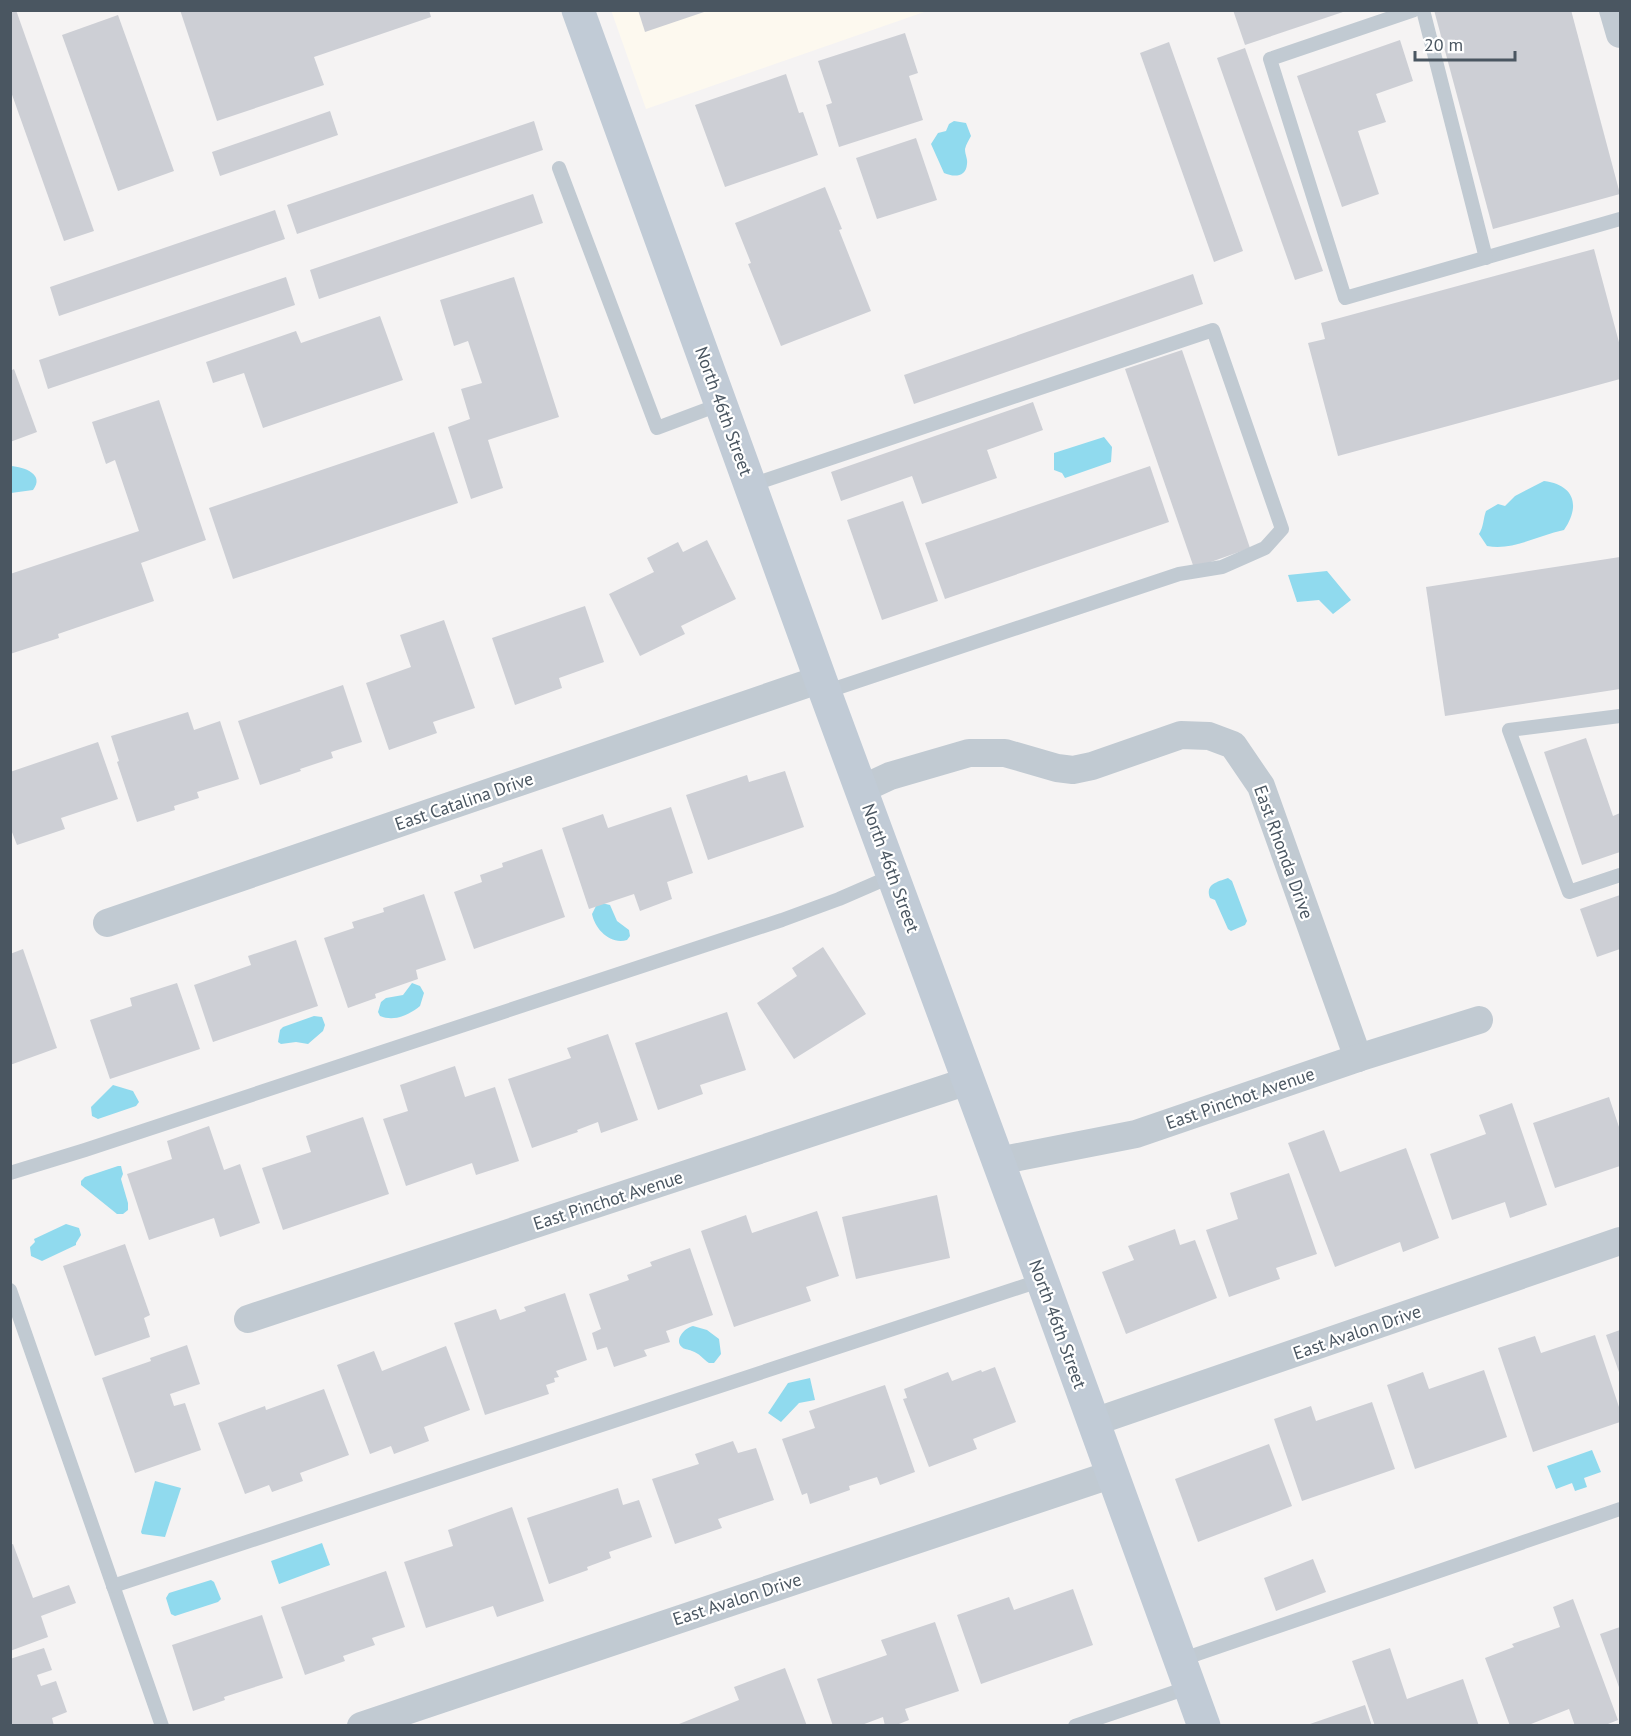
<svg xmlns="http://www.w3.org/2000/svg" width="1631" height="1736" font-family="'PT Sans',sans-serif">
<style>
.commercial{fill:#fdf9ef}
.water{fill:#90daee}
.building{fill:#cdcfd5}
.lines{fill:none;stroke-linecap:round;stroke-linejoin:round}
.lane{stroke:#c1cad2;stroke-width:14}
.street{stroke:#c1cad2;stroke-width:28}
.secondary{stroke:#c1cbd6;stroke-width:33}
.labels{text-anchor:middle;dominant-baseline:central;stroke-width:4.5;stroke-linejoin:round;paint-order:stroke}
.street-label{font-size:18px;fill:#4a5661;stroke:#fff}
</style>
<rect width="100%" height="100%" fill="#f5f3f3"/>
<!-- commercial -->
<path class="commercial" d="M611 10 927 11 646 109Z"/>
<!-- water -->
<g class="water">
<path d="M954 121 966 123 971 136C969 140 966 144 965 149 965 155 968 159 967 164 966 178 953 177 944 173L931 144 938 133 946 131 949 124Z"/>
<path d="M1104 437 1112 447 1111 462 1065 478 1062 473 1054 470V453Z"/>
<path d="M11 466C24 467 45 474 33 490L11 493Z"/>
<path d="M1544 481C1574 485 1581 505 1564 530 1538 535 1514 551 1487 546L1479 534C1484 526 1483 519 1486 511L1498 504 1505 506 1515 496Z"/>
<path d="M1327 571 1351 600 1333 614 1319 600 1297 602 1288 575Z"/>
<path d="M1228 878 1232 881 1247 921 1245 925 1231 931 1228 929 1215 900 1210 898C1205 884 1217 882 1228 878Z"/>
<path d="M602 903 610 905 617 921 629 930 630 936 627 940C610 945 595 929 592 914L597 904Z"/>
<path d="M412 983 420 986 424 993 420 1006C409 1015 394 1022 380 1016L378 1012 381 1002 386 998 403 995Z"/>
<path d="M314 1016 322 1017 325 1025 323 1031 308 1044 296 1042 281 1044 278 1042 280 1030 283 1027Z"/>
<path d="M113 1085 133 1091 139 1102 136 1106 98 1119 92 1116 91 1107Z"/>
<path d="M118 1166H121L123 1174 121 1179 128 1203V1210L123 1214H117L81 1185V1181L85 1177Z"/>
<path d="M66 1224 79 1228 81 1235 76 1243V1245L42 1261 31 1256 30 1247 35 1242 34 1239Z"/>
<path d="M693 1326 707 1330 719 1339 721 1354 714 1363H709C703 1359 699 1353 692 1351 691 1350 684 1349 683 1348 673 1341 684 1328 693 1326Z"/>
<path d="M810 1378 815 1400 799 1403 781 1422 768 1413 788 1383Z"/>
<path d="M1592 1450 1601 1472 1584 1478 1587 1487 1575 1491 1572 1483 1556 1489 1547 1466Z"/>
<path d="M155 1481 181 1488 165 1537 142 1534 141 1532Z"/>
<path d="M322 1543 330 1565 279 1584 271 1561Z"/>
<path d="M211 1580 214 1582 221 1599 218 1602 175 1616 171 1614 166 1598 169 1593Z"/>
</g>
<!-- building -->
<g class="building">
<path d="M10 10H16L94 231 64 241 10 89Z"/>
<path d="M180 10H429L431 17 314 57 324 85 217 121Z"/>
<path d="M638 10H707V11L645 32Z"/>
<path d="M1233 10H1346V11L1245 45Z"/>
<path d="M1434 10H1571L1620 194 1493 229Z"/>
<path d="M118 15 174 171 118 191 62 35Z"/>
<path d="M905 33 918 73 909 76 923 120 839 147 826 105 832 103 818 61Z"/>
<path d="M1400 40 1413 81 1376 94 1386 122 1358 131 1379 194 1342 207 1297 76Z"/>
<path d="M1169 42 1243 251 1214 262 1140 53Z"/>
<path d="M1245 48 1323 271 1295 280 1217 58Z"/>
<path d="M786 74 799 113 803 112 818 155 725 187 695 105Z"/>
<path d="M330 111 338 135 220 176 212 152Z"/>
<path d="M534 121 543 150 297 234 287 205Z"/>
<path d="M916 138 937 200 877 219 856 158Z"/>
<path d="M825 187 842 229 839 230 871 311 781 346 748 264 751 263 735 223Z"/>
<path d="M533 194 543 223 319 299 310 270Z"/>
<path d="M275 210 285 239 59 316 50 287Z"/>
<path d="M1594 249 1620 346V379L1338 456 1308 343 1325 339 1321 323Z"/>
<path d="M1193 274 1203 304 914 404 904 375Z"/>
<path d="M286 277 295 305 48 389 39 360Z"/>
<path d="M514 277 559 417 488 440 503 488 471 499 448 427 470 419 461 389 482 383 468 341 454 346 440 300Z"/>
<path d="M380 316 403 380 263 428 244 373 213 383 206 362 296 331 301 343Z"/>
<path d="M1182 350 1250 548 1194 568 1125 369Z"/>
<path d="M14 369 37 432 10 442V371Z"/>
<path d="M159 400 206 540 141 563 154 601 58 634 59 638 10 654V574L139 531 115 460 106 464 92 422Z"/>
<path d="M1033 402 1043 430 987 450 997 478 922 504 912 476 841 501 831 472Z"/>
<path d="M434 432 458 503 233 579 209 508Z"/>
<path d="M1150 466 1169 522 945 599 925 543Z"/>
<path d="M903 501 938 601 882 620 847 520Z"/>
<path d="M707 540 736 599 681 626 685 634 640 656 609 594 654 572 647 558 678 542 683 552Z"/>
<path d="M1620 557V689L1445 716 1426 587Z"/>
<path d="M585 606 604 662 559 678 562 688 515 705 492 638Z"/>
<path d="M444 620 475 708 433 722 437 733 389 750 366 683 411 667 400 635Z"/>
<path d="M343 685 362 742 331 752 333 758 300 769 301 771 260 785 238 721Z"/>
<path d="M188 712 194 730 220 721 239 779 197 792 199 798 174 806 175 810 137 822 117 762 119 761 111 736Z"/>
<path d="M1586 738 1613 816 1620 813V852L1582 865 1544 752Z"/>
<path d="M98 742 118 799 61 818 65 829 17 845 10 827V772Z"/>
<path d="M785 771 804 827 708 860 686 795 747 775 749 782Z"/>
<path d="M671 807 693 873 667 882 672 899 640 911 634 894 589 909 562 828 603 814 608 828Z"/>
<path d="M542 849 565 917 474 949 454 892 482 882 480 875 503 867 502 863Z"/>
<path d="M424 894 446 960 416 970 418 979 375 994 376 998 348 1008 324 938 354 928 352 922 384 912 383 908Z"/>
<path d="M1620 895V949L1597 957 1580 909Z"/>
<path d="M296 940 318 1006 213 1042 194 985 251 965 248 956Z"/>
<path d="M823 947 866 1014 794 1059 757 1003 797 976 792 968Z"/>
<path d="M23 949 57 1048 10 1065V954Z"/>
<path d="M177 983 200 1049 110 1079 90 1020 132 1006 130 998Z"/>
<path d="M727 1012 746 1070 700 1085 703 1094 658 1110 635 1043Z"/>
<path d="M608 1034 638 1120 601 1133 598 1122 577 1130 578 1132 532 1148 508 1079 571 1058 567 1048Z"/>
<path d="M455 1066 465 1097 495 1087 519 1161 476 1175 472 1163 406 1186 383 1119 408 1111 400 1085Z"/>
<path d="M1609 1097 1620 1130V1166L1555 1188 1533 1123Z"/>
<path d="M1512 1103 1547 1205 1510 1218 1505 1202 1452 1220 1430 1154 1486 1134 1479 1115Z"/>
<path d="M363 1117 389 1194 283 1230 262 1168 311 1152 306 1136Z"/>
<path d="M209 1126 224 1170 240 1164 260 1223 220 1237 214 1218 149 1240 127 1174 172 1159 167 1141Z"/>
<path d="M1324 1130 1340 1172 1406 1148 1439 1238 1403 1252 1400 1242 1335 1267 1288 1143Z"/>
<path d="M1289 1173 1317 1254 1276 1268 1280 1279 1229 1297 1206 1230 1238 1219 1230 1193Z"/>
<path d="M937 1195 950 1258 856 1279 842 1217Z"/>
<path d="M817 1211 839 1276 806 1287 811 1301 734 1327 701 1231 746 1215 752 1233Z"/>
<path d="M1175 1229 1180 1245 1195 1240 1217 1298 1126 1334 1102 1272 1134 1260 1128 1246Z"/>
<path d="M125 1244 150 1315 144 1318 150 1337 95 1356 63 1266Z"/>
<path d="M690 1248 713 1315 666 1331 670 1342 644 1350 647 1356 614 1367 607 1347 597 1350 592 1333 601 1329 589 1294 629 1280 627 1275 652 1266 650 1262Z"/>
<path d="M565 1293 587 1360 556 1371 559 1377 554 1378 555 1382 546 1385 549 1394 485 1415 454 1323 496 1309 500 1320 526 1311 524 1307Z"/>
<path d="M1620 1330V1375L1606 1335Z"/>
<path d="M1595 1335 1620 1410V1422L1533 1452 1498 1348 1535 1336 1541 1353Z"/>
<path d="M187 1345 200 1384 170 1394 174 1406 185 1403 201 1450 135 1473 102 1378 151 1361 150 1358Z"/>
<path d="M446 1346 470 1410 424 1427 429 1441 394 1454 391 1446 370 1454 337 1365 374 1351 382 1371Z"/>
<path d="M995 1367 1016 1422 973 1439 977 1449 929 1467 903 1399 907 1398 904 1389 948 1372 952 1381 981 1370 982 1372Z"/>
<path d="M1484 1370 1507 1437 1415 1469 1387 1385 1423 1372 1429 1389Z"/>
<path d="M885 1385 915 1472 880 1485 877 1477 849 1486 850 1490 810 1504 807 1493 802 1495 782 1439 815 1428 809 1411Z"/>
<path d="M324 1389 349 1455 300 1473 303 1481 272 1492 269 1485 245 1494 218 1423 265 1406 266 1410Z"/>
<path d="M1372 1402 1395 1469 1302 1501 1274 1419 1311 1406 1316 1421Z"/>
<path d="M733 1441 738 1453 756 1448 774 1500 718 1519 722 1528 675 1544 652 1479 699 1464 695 1454Z"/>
<path d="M1269 1444 1292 1506 1198 1542 1175 1479Z"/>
<path d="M618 1488 623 1505 639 1500 652 1537 609 1552 611 1558 587 1567 588 1570 549 1584 527 1518Z"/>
<path d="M512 1507 544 1601 497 1617 493 1606 426 1628 404 1562 453 1546 448 1530Z"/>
<path d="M13 1544 33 1598 69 1585 76 1603 41 1616 48 1637 10 1651V1545Z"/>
<path d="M1313 1559 1326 1592 1276 1611 1264 1578Z"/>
<path d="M386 1571 405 1627 372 1638 375 1645 343 1656 345 1661 305 1675 281 1607Z"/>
<path d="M1073 1589 1093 1645 981 1684 957 1615 1009 1597 1014 1610Z"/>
<path d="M1573 1599 1618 1720 1603 1726H1575L1569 1709 1526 1726H1510L1485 1658 1514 1647 1512 1644 1560 1627 1553 1607Z"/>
<path d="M262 1615 283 1678 224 1697 225 1700 193 1711 172 1645Z"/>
<path d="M935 1622 959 1691 905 1709 909 1720 894 1726H885L883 1717 859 1726H833L817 1679 887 1655 881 1640Z"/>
<path d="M1620 1627V1690L1600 1634Z"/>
<path d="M44 1648 52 1670 37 1675 41 1686 56 1681 67 1712 52 1718 54 1726H10V1659Z"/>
<path d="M1390 1648 1407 1699 1463 1679 1479 1726H1375L1352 1661Z"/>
<path d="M785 1668 807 1726H674L739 1700 734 1687Z"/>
<path d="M1365 1705 1372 1726H1307V1725Z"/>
</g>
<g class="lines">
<!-- lane -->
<g class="lane">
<path d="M1414 10 1270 59 1345 298 1620 219"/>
<path d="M1423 10 1486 258"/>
<path d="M559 168 657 428 721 404"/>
<path d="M751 485 1213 330 1282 529 1265 548 1222 567 1179 574 825 692"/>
<path d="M1620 716 1509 730 1569 892 1620 875"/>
<path d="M10 1173 85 1150 782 920 839 899 892 876"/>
<path d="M10 1290 162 1726"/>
<path d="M113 1586 1042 1280"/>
<path d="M1180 1660 1620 1509"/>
<path d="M1075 1726 1190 1687"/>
</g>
<!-- street -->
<g class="street">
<path d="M1613 10 1620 34"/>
<path d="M862 789 890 776 969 753H1005L1057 768 1073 770 1092 766 1181 735 1209 736 1233 745 1261 786 1358 1058"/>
<path d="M107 923 821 679"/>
<path d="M998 1161 1136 1134 1358 1058 1479 1020"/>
<path d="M248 1319 968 1081"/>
<path d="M1094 1422 1620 1241"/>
<path d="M361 1726 1113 1474"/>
</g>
<!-- secondary -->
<path class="secondary" d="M578 10 825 692 1042 1280 1204 1726"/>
</g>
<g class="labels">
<!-- street labels -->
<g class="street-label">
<text transform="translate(724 411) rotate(70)">North 46th Street</text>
<text transform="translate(464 801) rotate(-19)">East Catalina Drive</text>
<text transform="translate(1284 852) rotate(70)">East Rhonda Drive</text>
<text transform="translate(891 868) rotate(70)">North 46th Street</text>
<text transform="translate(1240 1098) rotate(-19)">East Pinchot Avenue</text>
<text transform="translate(608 1200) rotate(-18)">East Pinchot Avenue</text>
<text transform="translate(1058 1324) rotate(70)">North 46th Street</text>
<text transform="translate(1357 1332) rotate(-19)">East Avalon Drive</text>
<text transform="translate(737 1599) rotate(-18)">East Avalon Drive</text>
</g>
</g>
<!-- border -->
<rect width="1631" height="1736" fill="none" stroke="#4a5661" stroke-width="24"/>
<!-- scale -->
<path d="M1415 51v9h100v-9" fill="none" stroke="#4a5661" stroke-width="3"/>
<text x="1424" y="51" font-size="18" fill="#4a5661" stroke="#ffffff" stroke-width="4.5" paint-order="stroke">20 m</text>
</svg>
